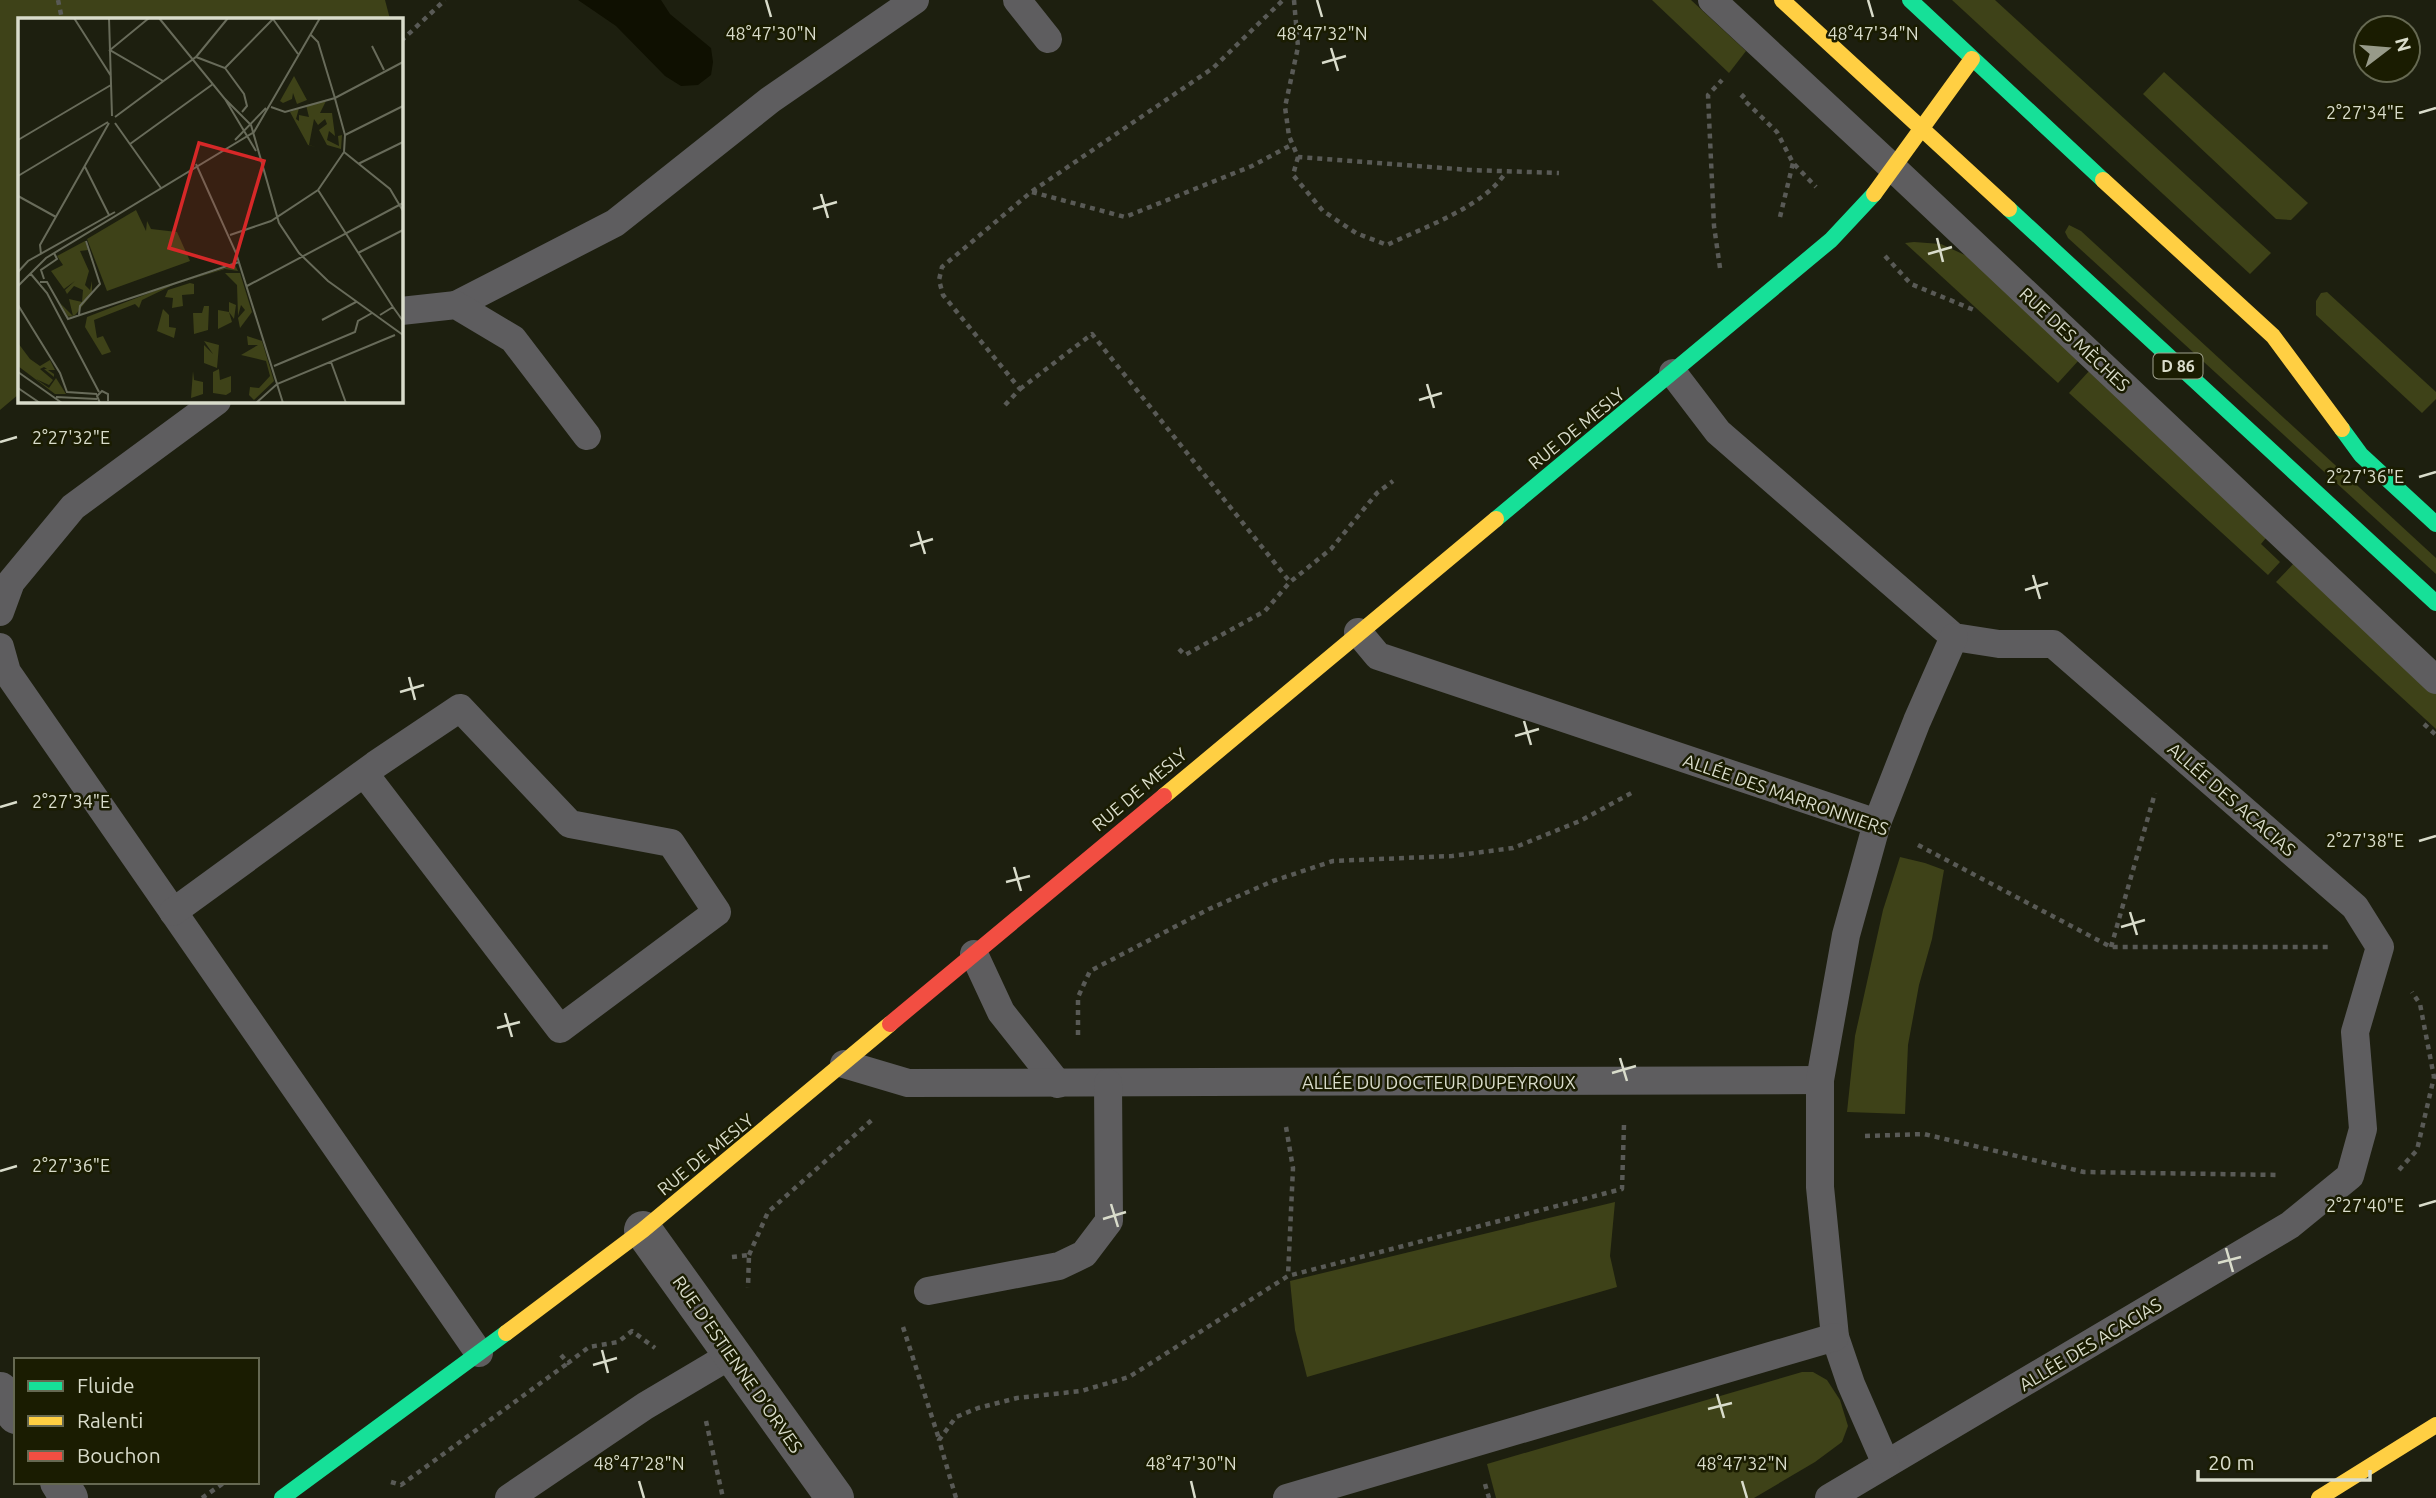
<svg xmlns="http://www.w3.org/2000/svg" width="2436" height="1498" font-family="Ubuntu,sans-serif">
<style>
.green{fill:#3e4218}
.water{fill:#0f1001}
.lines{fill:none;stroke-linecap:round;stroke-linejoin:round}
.path{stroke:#595a56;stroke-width:4.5;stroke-dasharray:5 5;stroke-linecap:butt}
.lane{stroke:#5e5d5f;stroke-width:28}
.street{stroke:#5e5d5f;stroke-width:38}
.fast{stroke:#16e098;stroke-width:16}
.slow{stroke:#ffcf43;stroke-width:16}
.jam{stroke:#f24e42;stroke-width:16}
.ticks{fill:none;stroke:#d9dccb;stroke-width:2.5}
.labels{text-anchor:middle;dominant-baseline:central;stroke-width:5;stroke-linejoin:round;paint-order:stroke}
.shield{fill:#1a1c01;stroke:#a0a28e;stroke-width:2}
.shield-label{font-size:16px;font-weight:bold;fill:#d9dccb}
.street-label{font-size:18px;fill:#d9dccb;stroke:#1a1c01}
.inset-road{fill:none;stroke:#686b5a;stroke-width:2}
.view{fill:#d62828;fill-opacity:0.15;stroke:#d62828;stroke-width:3.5}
.inset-edge{fill:none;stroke:#d9dccb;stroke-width:3.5}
.ticks-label{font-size:18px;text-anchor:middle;fill:#d9dccb;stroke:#1a1c01;stroke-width:5;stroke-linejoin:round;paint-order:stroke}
</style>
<rect width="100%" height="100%" fill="#1d1f0f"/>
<!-- green -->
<g class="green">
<path d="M0 0H385L390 19H19V394L0 410Z"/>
<path d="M1652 0H1691L1746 51 1729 73Z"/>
<path d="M1952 0H1995L2271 253 2250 274Z"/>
<path d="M2164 72 2308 203 2291 220 2276 219 2143 94Z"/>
<path d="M2069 225 2081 231 2436 558V574L2068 238 2065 232Z"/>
<path d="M1914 242 1941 244 1967 256 2079 360 2058 383 1905 243Z"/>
<path d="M2327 292 2436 392V399L2422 413 2316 315V301L2321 293Z"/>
<path d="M2090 370 2270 533 2261 544 2280 562 2268 575 2069 393Z"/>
<path d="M2297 560 2436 688V729L2276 582Z"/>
<path d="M1900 857 1925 863 1944 870 1932 939 1919 985 1908 1045 1905 1114 1847 1112 1855 1036 1883 910Z"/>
<path d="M1615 1202 1610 1256 1617 1287 1307 1377 1295 1330 1290 1281Z"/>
<path d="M1802 1372H1813L1827 1380 1840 1400 1848 1426 1842 1442 1815 1462 1754 1498H1496L1487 1464Z"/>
</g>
<!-- water -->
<path class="water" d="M578 0H661L670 14 711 48 713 62 711 75 698 85 681 86 665 76 616 26Z"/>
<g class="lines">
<!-- path -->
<g class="path">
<path d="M58 0 62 19"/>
<path d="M1294 0 1298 47 1285 107 1289 136 1298 157 1470 170 1559 173"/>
<path d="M401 41 445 0"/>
<path d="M1741 98 1748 91"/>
<path d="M1746 102 1777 132 1793 163 1816 187"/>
<path d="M1298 157 1293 175 1323 211 1356 233 1387 245C1424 227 1484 207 1506 172"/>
<path d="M1032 192 1125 217 1252 166 1293 144"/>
<path d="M1780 217 1793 163"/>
<path d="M1885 256 1911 284 1974 310"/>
<path d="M1720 268 1714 226 1708 95 1722 80"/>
<path d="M1020 389 1092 334 1290 582"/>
<path d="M1005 405 1020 389 943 295 939 280 942 267 1031 192 1213 68 1283 0"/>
<path d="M1179 649 1185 655 1265 611 1290 582 1331 549 1377 493 1393 481"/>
<path d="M2424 724 2436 735"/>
<path d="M1918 845 2111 947H2329"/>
<path d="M2111 947 2155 793"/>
<path d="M1078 1035V997L1090 971 1209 909 1273 881 1333 861 1452 856 1513 848 1580 821 1635 791"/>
<path d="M1286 1127 1293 1168 1288 1276"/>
<path d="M1865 1136 1924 1134 2084 1172 2279 1175"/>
<path d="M2399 1170 2417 1150 2434 1077 2420 1004 2412 992"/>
<path d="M749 1255 768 1212 874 1118"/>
<path d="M732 1257 749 1255 748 1288"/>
<path d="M903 1327 939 1439"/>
<path d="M561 1355 568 1363 589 1347 618 1342 632 1331 655 1348"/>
<path d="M706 1421 723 1498"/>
<path d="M391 1482 401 1485 568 1363"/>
<path d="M1485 1484 1489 1498"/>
<path d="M202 1498 225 1482"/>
<path d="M956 1498 939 1440 956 1417 978 1408 1017 1398 1081 1391 1129 1377 1288 1276 1622 1189 1624 1124"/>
</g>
<!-- lane -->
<g class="lane">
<path d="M1017 0 1048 39"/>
<path d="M1712 0 1894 169 2436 680"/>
<path d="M456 305 615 223 770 100 915 0"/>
<path d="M401 311 456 305 513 339 587 436"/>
<path d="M1673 373 1718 432 1954 637 1999 644H2053L2355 907 2380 947 2355 1032 2363 1129 2350 1176 2290 1225 1829 1498"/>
<path d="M0 612 11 582 73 507 217 401"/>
<path d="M1358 632 1378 656 1877 823"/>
<path d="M0 647 7 672 479 1353"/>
<path d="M173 912 364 773 375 765 460 708 570 824 671 843 717 912 560 1029 364 773"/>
<path d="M974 954 1001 1012 1058 1084"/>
<path d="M844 1064 908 1083 1820 1080"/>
<path d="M928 1291 1059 1266 1084 1254 1109 1221 1108 1083"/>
<path d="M1886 1464 1851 1384 1835 1337 1820 1187V1080L1846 935 1877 823 1917 721 1954 637"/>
<path d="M509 1498 645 1406 731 1355"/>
<path d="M1287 1498 1835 1337"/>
</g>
<!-- street -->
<g class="street">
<path d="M643 1230 835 1498"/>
<path d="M0 1391 16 1415"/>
<path d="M59 1482 69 1498"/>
</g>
<!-- fast -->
<g class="fast">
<path d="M1910 0 2103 180"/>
<path d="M2009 209 2436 603"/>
<path d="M2342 429 2361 455 2436 524"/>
<path d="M1496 519 1831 240 1874 194"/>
<path d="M282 1498 506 1333"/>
</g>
<!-- slow -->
<g class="slow">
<path d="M1782 0 2009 209"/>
<path d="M2103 180 2273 336 2342 429"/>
<path d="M1874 194 1972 59"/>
<path d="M1164 796 1496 519"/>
<path d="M506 1333 643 1230 890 1024"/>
<path d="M2319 1498 2436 1425"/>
</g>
<!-- jam -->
<path class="jam" d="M890 1024 1164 796"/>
</g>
<!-- ticks -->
<path class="ticks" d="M766 0 771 17M1317 0 1322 17M1868 0 1873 17M1331 48 1338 71M1322 63 1346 56M2419 113 2436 108M821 194 828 218M813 209 837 202M1937 238 1943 262M1928 254 1952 247M1427 384 1434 408M1419 400 1442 393M0 442 17 437M2419 477 2436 472M918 531 925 554M910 546 933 539M2033 575 2040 599M2025 590 2048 583M409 677 415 700M400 692 424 685M1524 721 1531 745M1515 736 1539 729M0 807 17 802M2419 841 2436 836M1014 867 1021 891M1006 882 1030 876M2130 912 2137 935M2121 927 2145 920M505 1013 512 1037M497 1028 520 1022M1620 1058 1627 1081M1612 1073 1636 1066M0 1171 17 1166M1111 1204 1118 1227M2419 1206 2436 1201M1103 1219 1126 1212M2226 1248 2233 1272M2218 1263 2241 1257M602 1350 608 1373M593 1365 617 1358M1717 1394 1724 1418M1708 1409 1732 1403M639 1481 644 1498M1191 1481 1195 1498M1742 1481 1747 1498"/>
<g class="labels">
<!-- shield labels -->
<rect class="shield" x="2153.5" y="353.5" width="49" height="25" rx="5"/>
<g class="shield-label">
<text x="2178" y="366">D 86</text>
</g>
<!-- street labels -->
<g class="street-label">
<text transform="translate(2075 339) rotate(43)">RUE DES MÈCHES</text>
<text transform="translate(1576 428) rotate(-39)">RUE DE MESLY</text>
<text transform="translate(1139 789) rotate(-40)">RUE DE MESLY</text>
<text transform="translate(1786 794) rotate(19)">ALLÉE DES MARRONNIERS</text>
<text transform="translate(2232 799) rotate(41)">ALLÉE DES ACACIAS</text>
<text x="1439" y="1082">ALLÉE DU DOCTEUR DUPEYROUX</text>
<text transform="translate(705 1154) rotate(-39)">RUE DE MESLY</text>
<text transform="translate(2090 1344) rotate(-31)">ALLÉE DES ACACIAS</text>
<text transform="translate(738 1364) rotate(55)">RUE D'ESTIENNE D'ORVES</text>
</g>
</g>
<!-- overview -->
<g transform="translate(18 18)">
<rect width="385" height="385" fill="#1d1f0f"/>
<path d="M276 58 289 82 279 86 275 75 274 81 265 85 262 83ZM308 83 302 95H314L317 118 311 113 309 122 321 128 320 118 324 117 323 131 309 127 301 112 309 106 307 101 300 107 296 101 291 127 298 129 290 127 272 94 281 90 278 101 281 103V97L291 99 288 87ZM118 192 128 213 129 203 133 211 159 214 172 243 89 273 69 221ZM67 223 70 232 62 233 71 253 67 267 72 272 74 263V276L58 296 57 297 52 299 51 298 50 299 42 285 55 298 51 281 64 284 65 272 56 268 49 276 47 272 57 263 46 271 33 253 45 247 39 238ZM217 247 220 253 207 251 157 266 124 282 121 290 117 286 76 302 79 320 85 318 93 334 84 337 67 309 69 299 147 269ZM207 255H222L234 294 222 310 220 300 227 292 223 287 220 298 219 267ZM172 265 176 266V276L164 277 165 288 154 290 155 280 147 279 150 272ZM211 284 218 287 216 301 211 294 214 304 200 311V292L211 294ZM186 288H191L190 312 176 316 175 295H184ZM145 291 151 297V309L158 310 156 320 139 313ZM229 318 244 323 256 363 236 382 231 377 232 369 241 370 252 358 248 343 223 337 240 327H230ZM186 323 201 327 199 350 186 345V327L195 336ZM0 325 12 341 22 348 32 342 37 352H30L36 356V359L26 351H29L26 349 22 351 35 362 31 367 18 361 31 370 38 360 48 376H37L0 348ZM201 351 202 362 213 358V374L208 377 195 375V354ZM175 353 176 362 185 364V376L173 380Z" fill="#3e4218"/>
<path class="inset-road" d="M56 0 93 58M91 0 94 98M131 0 92 32 145 63M141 0 207 81 238 133M255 1 280 36M354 28 366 52M178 39 210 0M207 50 255 1M207 81 233 107 261 205 281 235 310 263 385 317M253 89 267 94 317 80 385 44M97 99 178 39 207 50 226 76 229 88 224 94M97 105 143 170M327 117 385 88M0 122 93 67M217 122 248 90M112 126 195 66M326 134 372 171 385 193M178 146 218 235 265 385M340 146 385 124M67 149 91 197M0 158 90 104M300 172 375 289M0 178 38 199M212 217 253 203 300 172 326 134 327 117 316 77 300 24 292 16M340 235 385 212M23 236 22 227 91 105M0 254 10 243 97 194M12 255 29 275 81 374M26 261 23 252 39 241 36 235M22 264H29L50 301 221 244M0 268 28 240 236 114 302 0M229 268 385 185M0 287 42 355 49 374 79 376M61 297 62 288 82 266 68 223M362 297 375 289 385 303M304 302 338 284M313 344 328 385M256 348 337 314 340 303 354 295M0 354 44 385M0 370 22 385M38 379 79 381M82 385 79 378 84 373 90 376V383M238 385 259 366 377 317"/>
<path class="view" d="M181 125 246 143 215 249 151 230Z"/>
<rect width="385" height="385" class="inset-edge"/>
</g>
<g class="ticks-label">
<text x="771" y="40">48°47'30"N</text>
<text x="1322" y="40">48°47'32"N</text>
<text x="1873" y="40">48°47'34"N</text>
<text x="2365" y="119">2°27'34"E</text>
<text x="71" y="444">2°27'32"E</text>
<text x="2365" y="483">2°27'36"E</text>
<text x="71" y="808">2°27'34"E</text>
<text x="2365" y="847">2°27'38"E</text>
<text x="71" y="1172">2°27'36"E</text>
<text x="2365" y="1212">2°27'40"E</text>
<text x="639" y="1470">48°47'28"N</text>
<text x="1191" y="1470">48°47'30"N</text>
<text x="1742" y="1470">48°47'32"N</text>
</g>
<!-- legend -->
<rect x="14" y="1358" width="245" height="126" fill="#1a1c01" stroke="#666952" stroke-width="2"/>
<rect x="28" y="1381" width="35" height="10" fill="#16e098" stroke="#666952" stroke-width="2"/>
<text x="77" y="1393" font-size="21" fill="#d9dccb">Fluide</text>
<rect x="28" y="1416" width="35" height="10" fill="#ffcf43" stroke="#666952" stroke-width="2"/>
<text x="77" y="1428" font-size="21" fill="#d9dccb">Ralenti</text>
<rect x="28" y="1451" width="35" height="10" fill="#f24e42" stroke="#666952" stroke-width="2"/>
<text x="77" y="1463" font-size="21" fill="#d9dccb">Bouchon</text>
<!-- north arrow -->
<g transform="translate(2387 49) rotate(74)"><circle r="33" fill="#1a1c01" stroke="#666952" stroke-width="2"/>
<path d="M0-5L12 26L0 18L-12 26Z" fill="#979a89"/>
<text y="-10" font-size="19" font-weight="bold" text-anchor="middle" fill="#d9dccb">N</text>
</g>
<!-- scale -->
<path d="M2198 1470v10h172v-10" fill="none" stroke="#d9dccb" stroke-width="3.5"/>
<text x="2208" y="1470" font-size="21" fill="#d9dccb" stroke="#1a1c01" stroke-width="5" paint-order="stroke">20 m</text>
</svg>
